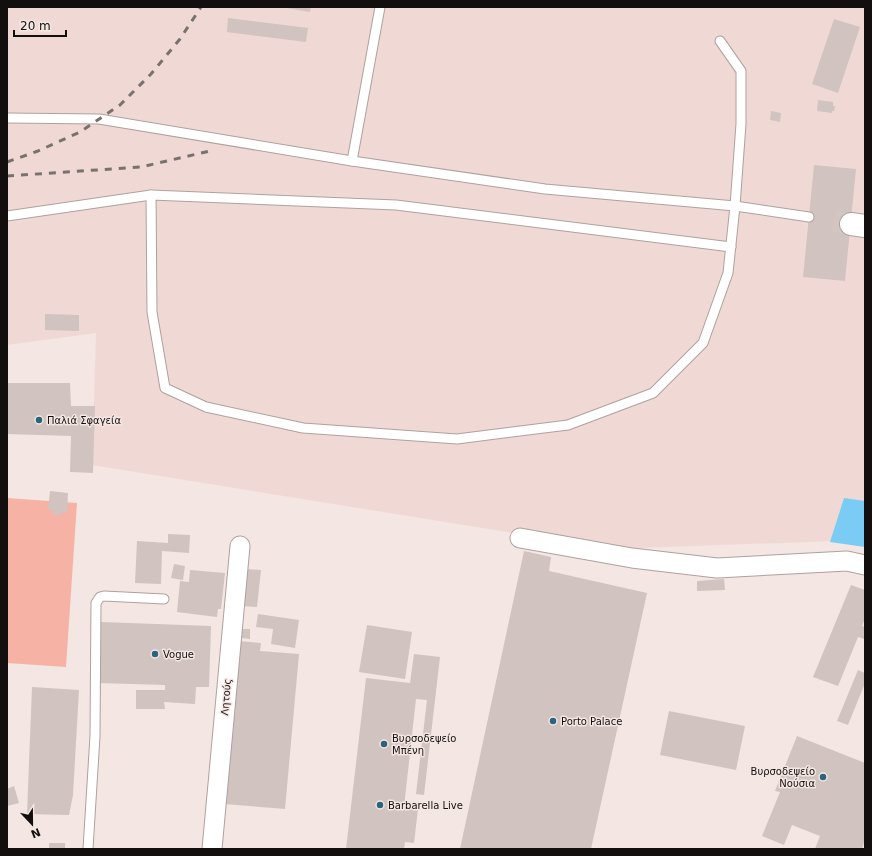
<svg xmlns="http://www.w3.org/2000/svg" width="872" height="856" font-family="'DejaVu Sans',sans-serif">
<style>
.built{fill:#f0d9d4}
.green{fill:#f6b2a5}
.water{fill:#7accf5}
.building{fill:#d1c3c0}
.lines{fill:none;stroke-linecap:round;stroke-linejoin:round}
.secondary-tunnel{stroke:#d2c6c3;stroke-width:22;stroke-dasharray:22 11;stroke-linecap:butt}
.lane-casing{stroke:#aea19e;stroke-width:11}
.street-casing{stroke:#aea19e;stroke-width:21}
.secondary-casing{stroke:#aea19e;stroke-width:24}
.lane{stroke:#fff;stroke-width:9}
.street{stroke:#fff;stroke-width:19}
.secondary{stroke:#fff;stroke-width:22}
.rail{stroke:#79716f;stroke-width:3;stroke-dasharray:7 7;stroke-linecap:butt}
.poi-dot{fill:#2c647e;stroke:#f4e6e3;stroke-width:1.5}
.labels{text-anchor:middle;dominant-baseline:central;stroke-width:3;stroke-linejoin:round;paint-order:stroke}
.poi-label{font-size:10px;fill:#130f0e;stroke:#f4e6e3;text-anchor:start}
.street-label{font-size:10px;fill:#130f0e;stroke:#f4e6e3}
</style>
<rect width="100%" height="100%" fill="#f4e6e3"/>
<!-- built -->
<path class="built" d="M7 7H865V540L612 549 92 465 96 333 7 345Z"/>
<!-- green -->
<path class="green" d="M7 498 77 503 66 667 7 663Z"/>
<!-- water -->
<path class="water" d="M844 498 865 501V547L830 542Z"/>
<!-- building -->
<g class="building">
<path d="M281 7H311L310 12Z"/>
<path d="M228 18 308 28 306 42 227 32Z"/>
<path d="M834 19 860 27 838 93 812 84Z"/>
<path d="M818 100 833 102V106H835L834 111H832V113L817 111Z"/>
<path d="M771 111 781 113 780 122 770 120Z"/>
<path d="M814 165 856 169 845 281 803 277Z"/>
<path d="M45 314 79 315V331L45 330Z"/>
<path d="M7 383H70L71 406H95L93 473 70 472 71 436 7 434Z"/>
<path d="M50 491 68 493 67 512H62V515H53V510H48Z"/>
<path d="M168 534 190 535 189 553 162 551 161 584 135 583 137 541 168 543Z"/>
<path d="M524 551 551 557 549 571 647 593 591 849H460Z"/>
<path d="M174 564 185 566 183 580 171 578Z"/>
<path d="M245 569 261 570 257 607 242 606Z"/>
<path d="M190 570 225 573 221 609H218L217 617 177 612 180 581 189 582Z"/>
<path d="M724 579 725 590 697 591V581Z"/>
<path d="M851 585 865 590V619L862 626 865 627V637L864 639 858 637 838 686 813 677Z"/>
<path d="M258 614 299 620 295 648 271 644 273 629 256 627Z"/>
<path d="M101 622 211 626 209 687H196L195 704 164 702 165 709H136V690H165V685L99 683Z"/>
<path d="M367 625 412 632 405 679 359 672Z"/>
<path d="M241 629H250V639L241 638Z"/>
<path d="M238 641 261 643 260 651 299 654 285 809 224 804Z"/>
<path d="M414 654 440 657 424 795 416 794 427 700 416 699 404 807 418 809 414 843 405 842 404 849H346L366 678 410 683Z"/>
<path d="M858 670 865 673V683L848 725 837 721Z"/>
<path d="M32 687 79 690 73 795 69 815 27 814Z"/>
<path d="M669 711 745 726 736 770 660 755Z"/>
<path d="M797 736 865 763V839L862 849H815L820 836 792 825 784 845 762 836 780 792 775 791Z"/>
<path d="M14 786 19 803 7 806V789Z"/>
<rect x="49" y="843" width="16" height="6"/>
</g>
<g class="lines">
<!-- secondary-tunnel -->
<path class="secondary-tunnel" d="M834 221 851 224"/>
<defs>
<g id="lane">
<path d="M7 118 99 119 352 161 545 189 735 206 809 217"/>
<path d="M352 161 380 7"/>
<path d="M151 195 152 312 165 388 206 407 303 428 457 439 568 425 653 393 703 343 728 273 735 206 741 124V71L720 41"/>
<path d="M7 216 151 195 396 205 731 247"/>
<path d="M88 849 95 736 96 603 100 597 104 596 164 599"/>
</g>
<g id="street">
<path d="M520 538 632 558 717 568 847 561 865 565"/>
<path d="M212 849 240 546"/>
</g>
<path id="secondary" d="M851 224 865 226"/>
</defs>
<!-- lane casing -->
<use href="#lane" class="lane-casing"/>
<!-- street casing -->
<use href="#street" class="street-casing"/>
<!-- secondary casing -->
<use href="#secondary" class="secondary-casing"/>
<!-- lane -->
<use href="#lane" class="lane"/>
<!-- street -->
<use href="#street" class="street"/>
<!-- secondary -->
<use href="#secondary" class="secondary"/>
<!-- rail -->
<g class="rail">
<path d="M7 162 38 151 80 132 120 105 151 74 180 39 201 7"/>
<path d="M7 176 141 167 214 150"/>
</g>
</g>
<!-- markers -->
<g class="poi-dot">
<circle cx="39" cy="420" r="4"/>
<circle cx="155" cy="654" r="4"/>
<circle cx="553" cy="721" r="4"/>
<circle cx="384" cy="744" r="4"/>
<circle cx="823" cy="777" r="4"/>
<circle cx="380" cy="805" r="4"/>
</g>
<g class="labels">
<!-- poi labels -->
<g class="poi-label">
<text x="47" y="420">Παλιά Σφαγεία</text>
<text x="163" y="654">Vogue</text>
<text x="561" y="721">Porto Palace</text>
<text x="392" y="738">Βυρσοδεψείο<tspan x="392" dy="12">Μπένη</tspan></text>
<text x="815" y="771" text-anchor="end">Βυρσοδεψείο<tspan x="815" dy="12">Νούσια</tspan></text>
<text x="388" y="805">Barbarella Live</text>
</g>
<!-- street labels -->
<g class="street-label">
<text transform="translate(226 697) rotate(-85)">Λητούς</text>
</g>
</g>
<!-- border -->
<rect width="872" height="856" fill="none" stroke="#130f0e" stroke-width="16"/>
<!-- north arrow -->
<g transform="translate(32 824) rotate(158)" stroke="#f4e6e3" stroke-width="3" paint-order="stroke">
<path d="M0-3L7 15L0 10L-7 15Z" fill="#130f0e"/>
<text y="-6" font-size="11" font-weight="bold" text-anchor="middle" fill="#130f0e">N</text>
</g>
<!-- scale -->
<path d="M14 30v6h52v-6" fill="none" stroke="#130f0e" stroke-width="2"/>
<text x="20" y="30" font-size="12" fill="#130f0e" stroke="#f4e6e3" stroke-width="3" paint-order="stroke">20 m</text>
</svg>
